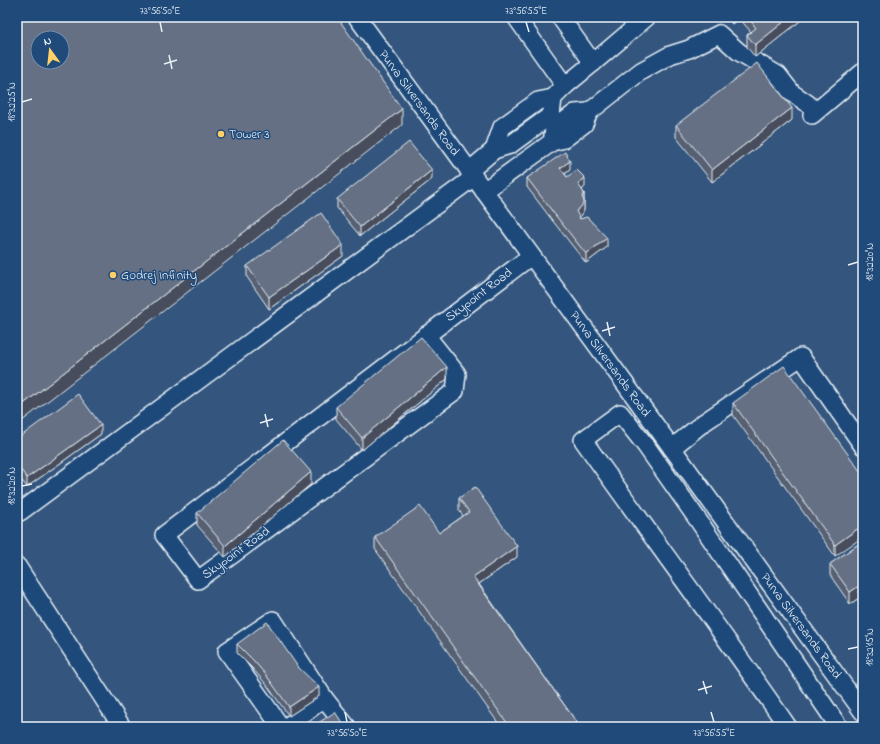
<svg xmlns="http://www.w3.org/2000/svg" width="880" height="744" font-family="'Indie Flower',sans-serif">
<style>
.lines{fill:none;stroke-linecap:round;stroke-linejoin:round}
.minor-casing{stroke:#e8f1f8;stroke-width:20}
.minor{stroke:#1f4a7a;stroke-width:17}
.wall{fill:#576072;stroke:#e8f1f8}
.shaded-wall{fill:#474e5c;stroke:#e8f1f8}
.building{fill:#657084;stroke:#e8f1f8;fill-rule:evenodd}
.ticks{fill:none;stroke:#e8f1f8;stroke-width:1.5}
.poi-dot{fill:#ffd166;stroke:#1f4a7a;stroke-width:1.5}
.labels{text-anchor:middle;dominant-baseline:central;stroke-width:3;stroke-linejoin:round;paint-order:stroke}
.street-label{font-size:13px;fill:#e8f1f8;stroke:#1f4a7a}
.poi-label{font-size:13px;fill:#e8f1f8;stroke:#1f4a7a;text-anchor:start}
.neatline{fill:none;stroke:#e8f1f8;stroke-width:1.5}
.ticks-label{font-size:10px;text-anchor:middle;fill:#e8f1f8}
</style>
<rect width="100%" height="100%" fill="#34557d"/>
<filter id="ink" filterUnits="userSpaceOnUse"><feTurbulence type="fractalNoise" baseFrequency=".025" numOctaves="2"/><feDisplacementMap in="SourceGraphic" scale="8" xChannelSelector="R" yChannelSelector="G"/><feConvolveMatrix kernelMatrix="1 2 1 2 8 2 1 2 1" color-interpolation-filters="sRGB"/></filter>
<g filter="url(#ink)">
<g class="lines">
<defs>
<g id="minor">
<path d="M357 17 672 448 863 712"/>
<path d="M516 17 565 86"/>
<path d="M560 17 593 63"/>
<path d="M589 112 641 71 670 55 689 49 719 34 739 52 778 75 792 93 807 103 814 110 812 115 863 72"/>
<path d="M494 150 502 127 538 101 553 98"/>
<path d="M469 171 494 150 510 145 551 115 553 98 565 86 593 63 647 17"/>
<path d="M484 191 552 142 564 139 584 124 589 112 575 113 554 129 552 142"/>
<path d="M426 335 457 374 455 391 198 580 164 535 531 256"/>
<path d="M672 448 703 423 801 357 863 446"/>
<path d="M20 512 474 177"/>
<path d="M17 566 122 727"/>
<path d="M324 698 347 727"/>
<path d="M281 727 227 651 273 620 324 698 287 727"/>
<path d="M788 727C721 630 651 536 583 440L620 413 646 446 698 520 839 727"/>
</g>
</defs>
<!-- minor casing -->
<use href="#minor" class="minor-casing"/>
<!-- minor -->
<use href="#minor" class="minor"/>
</g>
<!-- wall -->
<g class="wall">
<path d="M594 17H607L598 23Z"/>
<path d="M726 17H805L755 57 747 47V35L751 32 739 18 732 24Z"/>
<path d="M792 120 712 182 676 137V125Z"/>
<path d="M570 170 565 174 567 177 585 187 582 190 584 193V210L581 216 579 217 580 219 607 247 586 263 552 220 527 187V178Z"/>
<path d="M432 179 360 236 337 208V199Z"/>
<path d="M343 256 269 309 247 277V266Z"/>
<path d="M447 379 362 450 336 419V407Z"/>
<path d="M733 403 863 475 835 556 733 415Z"/>
<path d="M101 434 27 487 17 474V439Z"/>
<path d="M311 484 225 557 197 525V513Z"/>
<path d="M459 498 517 557 479 584 580 727H501L375 549V537L439 533 463 516 459 510Z"/>
<path d="M863 541V615L861 612V601L859 598 850 604 830 575V564Z"/>
<path d="M237 644 298 667 319 696 289 716 266 684 253 669 237 653Z"/>
</g>
<!-- shaded-wall -->
<g class="shaded-wall">
<path d="M598 17H607L598 23Z"/>
<path d="M732 17H739V18L732 24Z"/>
<path d="M790 17H805L755 57V45Z"/>
<path d="M792 108V120L712 182V170Z"/>
<path d="M402 109V125L17 425V409Z"/>
<path d="M570 161V170L560 177V168Z"/>
<path d="M432 170V179L360 236V227Z"/>
<path d="M585 178V187L578 193V184Z"/>
<path d="M584 193V210L581 216 576 220V211Z"/>
<path d="M607 238V247L586 263V254Z"/>
<path d="M343 245V256L269 309V297Z"/>
<path d="M447 367V379L362 450V438Z"/>
<path d="M101 425V434L27 487V478Z"/>
<path d="M311 472V484L225 557V546Z"/>
<path d="M863 525V537L835 556V545Z"/>
<path d="M517 546V557L473 588V577Z"/>
<path d="M859 586V598L850 604V592Z"/>
<path d="M319 687V696L289 716V707Z"/>
</g>
<!-- building -->
<g class="building">
<path d="M17 17H337L402 109 17 409ZM38 38H62V62H38Z"/>
<path d="M748 17H790L755 45 747 35 756 28Z"/>
<path d="M757 63 792 108 712 170 676 125Z"/>
<path d="M409 142 432 170 360 227 337 199Z"/>
<path d="M565 152 570 161 560 168 567 177 577 170 585 178 578 184 584 193 582 197 584 201 581 207 576 211 580 219 587 217 607 238 586 254 552 211 527 178Z"/>
<path d="M321 213 343 245 269 297 247 266Z"/>
<path d="M421 337 447 367 362 438 336 407Z"/>
<path d="M784 366 863 475V525L835 545 733 403Z"/>
<path d="M78 394 101 425 27 478 17 465V439Z"/>
<path d="M283 440 311 472 225 546 197 513Z"/>
<path d="M475 487 517 546 473 577 580 727H510L375 537 420 506 439 533 469 512 459 498Z"/>
<path d="M863 541V592L859 586 850 592 830 564Z"/>
<path d="M267 622 298 667 319 687 289 707 266 675 253 660 237 644Z"/>
<path d="M335 712 345 727H312Z"/>
<path d="M112 725 113 727H108Z"/>
</g>
</g>
<!-- ticks -->
<path class="ticks" d="M160 22 162 32M526 22 529 32M169 55 172 69M164 64 177 60M22 102 32 99M848 265 858 262M607 322 610 336M602 331 615 327M265 414 268 427M260 423 273 419M22 486 32 484M848 649 858 647M703 681 707 694M698 690 712 686M345 712 347 722M711 712 714 722"/>
<!-- markers -->
<g class="poi-dot">
<circle cx="221" cy="134" r="4"/>
<circle cx="113" cy="275" r="4"/>
</g>
<g class="labels">
<!-- street labels -->
<g class="street-label">
<text transform="translate(419 103) rotate(54)">Purva Silversands Road</text>
<text transform="translate(479 295) rotate(-37)">Skypoint Road</text>
<text transform="translate(610 364) rotate(54)">Purva Silversands Road</text>
<text transform="translate(236 553) rotate(-36)">Skypoint Road</text>
<text transform="translate(801 626) rotate(54)">Purva Silversands Road</text>
</g>
<!-- poi labels -->
<g class="poi-label">
<text x="229" y="134">Tower 3</text>
<text x="121" y="275">Godrej Infinity</text>
</g>
</g>
<!-- margin -->
<rect width="880" height="744" fill="none" stroke="#1f4a7a" stroke-width="44"/>
<!-- north arrow -->
<g transform="translate(50 50) rotate(345)"><circle r="19" fill="#1f4a7a" stroke="#6f8dac"/>
<path d="M0-3L7 15L0 10L-7 15Z" fill="#ffd166"/>
<text y="-6" font-size="11" font-weight="bold" text-anchor="middle" fill="#e8f1f8">N</text>
</g>
<rect x="22" y="22" width="836" height="700" class="neatline"/>
<g class="ticks-label">
<text x="160" y="14">73°56'50"E</text>
<text x="526" y="14">73°56'55"E</text>
<text transform="translate(11 102) rotate(-90)" y="4">18°32'25"N</text>
<text transform="translate(869 262) rotate(-90)" y="4">18°32'20"N</text>
<text transform="translate(11 486) rotate(-90)" y="4">18°32'20"N</text>
<text transform="translate(869 647) rotate(-90)" y="4">18°32'15"N</text>
<text x="347" y="736">73°56'50"E</text>
<text x="714" y="736">73°56'55"E</text>
</g>
</svg>
